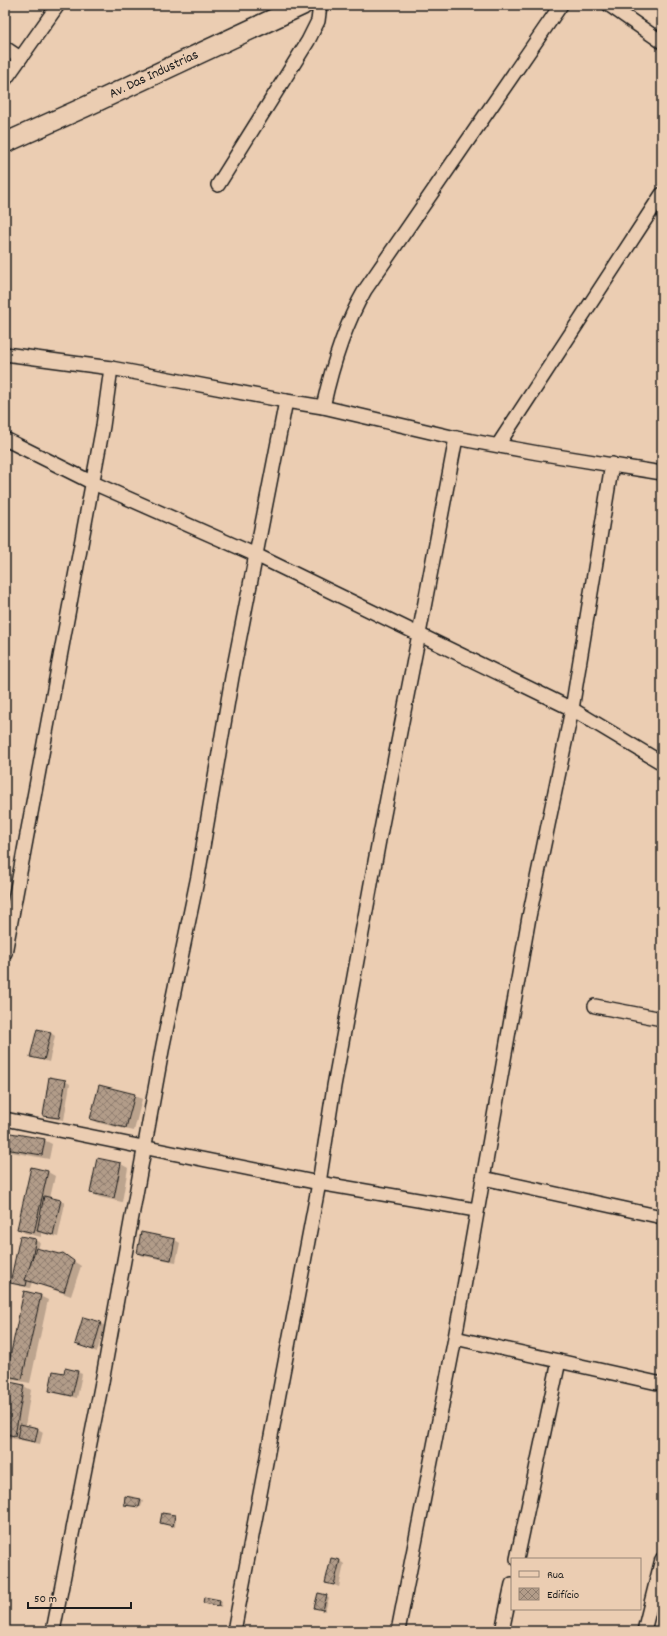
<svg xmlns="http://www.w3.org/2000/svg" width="667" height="1636" font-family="Dekko,sans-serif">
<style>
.shadow{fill:#0003}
.building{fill:url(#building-cross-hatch);stroke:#1c1c1c}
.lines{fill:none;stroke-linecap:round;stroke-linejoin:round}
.street-casing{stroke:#1c1c1c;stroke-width:16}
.secondary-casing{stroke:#1c1c1c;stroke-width:22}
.street{stroke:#ebcdb2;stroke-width:13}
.secondary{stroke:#ebcdb2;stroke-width:19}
.labels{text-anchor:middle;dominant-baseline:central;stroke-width:3.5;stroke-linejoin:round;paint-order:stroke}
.street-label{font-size:14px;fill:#1c1c1c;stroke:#ebcdb2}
</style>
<defs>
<pattern id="building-cross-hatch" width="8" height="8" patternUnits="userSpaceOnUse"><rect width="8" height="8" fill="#b29c89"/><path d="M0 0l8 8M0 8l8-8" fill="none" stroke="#907e6f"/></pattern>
</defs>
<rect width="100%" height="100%" fill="#ebcdb2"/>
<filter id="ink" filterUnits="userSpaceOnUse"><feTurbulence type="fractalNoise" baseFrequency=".025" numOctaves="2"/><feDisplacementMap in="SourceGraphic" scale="8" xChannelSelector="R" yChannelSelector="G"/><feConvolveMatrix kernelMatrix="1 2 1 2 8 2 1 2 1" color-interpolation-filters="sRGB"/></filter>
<g filter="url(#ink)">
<!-- shadow -->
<g class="shadow">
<path d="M51 1033 55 1036 49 1062 31 1056Z"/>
<path d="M65 1081 70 1084 64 1120 49 1118 44 1115Z"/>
<path d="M134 1095 142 1099 134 1131 99 1123 91 1119Z"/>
<path d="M5 1133 44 1140 52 1144 49 1159 5 1151Z"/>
<path d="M98 1159 121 1164 128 1168 122 1202 99 1197 91 1193Z"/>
<path d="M32 1168 48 1172 55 1176 50 1198 61 1201 65 1203 58 1237 42 1233 41 1237 25 1233 18 1229Z"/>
<path d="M35 1240 40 1242 38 1250 60 1255 63 1254 81 1266 71 1296 32 1282 30 1288 16 1285 11 1282Z"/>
<path d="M175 1240 180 1243 176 1262 143 1256 138 1253Z"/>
<path d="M40 1296 48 1300 30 1383 14 1380 7 1375Z"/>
<path d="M100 1323 105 1326 97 1352 76 1344Z"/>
<path d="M77 1372 82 1374 77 1398 55 1393 50 1390 64 1374Z"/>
<path d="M5 1382 24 1386 31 1390 25 1426 38 1429 43 1432 40 1444 5 1437Z"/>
<path d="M5 1486 8 1488 7 1493 5 1492Z"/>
<path d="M141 1500 143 1501 141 1507 125 1504Z"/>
<path d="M174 1516 176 1517 175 1527 161 1523Z"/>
<path d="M340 1561 344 1564 339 1587 327 1582Z"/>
<path d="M319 1594 329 1598 325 1611 317 1608Z"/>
<path d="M220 1601 222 1602 221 1607 204 1603Z"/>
</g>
<!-- building -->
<g class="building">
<path d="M37 1029 51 1032 44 1060 30 1057Z"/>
<path d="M49 1077 66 1080 59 1118 43 1116Z"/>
<path d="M99 1085 135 1094 126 1128 90 1119Z"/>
<path d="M5 1132 45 1139 42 1155 5 1149Z"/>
<path d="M97 1158 121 1163 114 1198 90 1193Z"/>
<path d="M31 1167 48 1171 34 1233 17 1229Z"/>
<path d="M44 1196 61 1200 53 1235 37 1231Z"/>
<path d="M141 1232 175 1239 171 1260 137 1253Z"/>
<path d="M20 1236 36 1239 26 1286 10 1283Z"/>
<path d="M36 1248 59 1254 63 1253 74 1261 64 1292 25 1280Z"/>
<path d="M24 1291 41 1295 22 1379 6 1376Z"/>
<path d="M83 1317 101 1322 93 1350 75 1344Z"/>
<path d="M65 1368 78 1371 72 1396 49 1391 53 1371 64 1373Z"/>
<path d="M5 1381 24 1385 15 1436 5 1434Z"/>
<path d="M20 1424 38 1428 35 1442 17 1438Z"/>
<path d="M125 1496 141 1499 139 1507 124 1505Z"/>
<path d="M162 1513 175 1515 173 1526 160 1523Z"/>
<path d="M331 1558 340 1560 334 1585 325 1583Z"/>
<path d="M318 1593 327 1595 323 1610 314 1608Z"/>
<path d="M204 1597 220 1600 219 1606 203 1603Z"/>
</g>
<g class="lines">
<defs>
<g id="street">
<path d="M609 5 662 42"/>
<path d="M5 48 20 58"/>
<path d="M5 80 58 5"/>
<path d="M218 185 308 41 318 21 320 5"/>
<path d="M5 354 111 368 286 401 323 407 456 438 538 453 662 473"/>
<path d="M323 407C332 366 344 326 365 290L561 5"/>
<path d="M5 439 91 482 256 555 572 709 662 763"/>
<path d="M498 445 662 194"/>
<path d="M5 953 103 426 111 368"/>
<path d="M595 1006 662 1019"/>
<path d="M5 1119 319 1183 476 1210"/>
<path d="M483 1178 662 1217"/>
<path d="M455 1338 662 1384"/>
<path d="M517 1559 559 1361"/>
<path d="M53 1631 102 1382 163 1045 198 876 232 677 286 401"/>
<path d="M234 1631 319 1183 334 1086 379 840 419 634 456 438"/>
<path d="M398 1631 455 1338 529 917 572 709 612 464"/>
<path d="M502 1631 512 1584"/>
<path d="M644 1631 662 1559"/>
</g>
<g id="secondary">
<path id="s1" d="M5 143 85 107 303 5"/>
</g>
</defs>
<!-- street casing -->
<use href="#street" class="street-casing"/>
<!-- secondary casing -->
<use href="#secondary" class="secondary-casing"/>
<!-- street -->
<use href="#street" class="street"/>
<!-- secondary -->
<use href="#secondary" class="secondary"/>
</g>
</g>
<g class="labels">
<!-- street labels -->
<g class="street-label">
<text stroke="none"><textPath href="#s1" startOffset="164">Av. Das Industrias</textPath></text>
</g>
</g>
<!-- margin -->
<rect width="667" height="1636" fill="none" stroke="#ebcdb2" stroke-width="20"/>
<rect x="10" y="10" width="647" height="1616" fill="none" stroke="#1c1c1c" stroke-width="1.5" filter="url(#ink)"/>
<!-- legend -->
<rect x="511" y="1558" width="130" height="52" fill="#ebcdb2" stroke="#988676"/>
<rect x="519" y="1571" width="20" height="6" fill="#ebcdb2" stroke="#988676"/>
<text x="547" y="1578" font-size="12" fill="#1c1c1c">Rua</text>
<rect x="519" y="1588" width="20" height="12" fill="url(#building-cross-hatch)" stroke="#988676"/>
<text x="547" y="1598" font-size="12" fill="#1c1c1c">Edifício</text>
<!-- scale -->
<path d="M28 1602v6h103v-6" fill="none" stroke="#1c1c1c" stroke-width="2"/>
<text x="34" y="1602" font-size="12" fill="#1c1c1c" stroke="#ebcdb2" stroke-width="3" paint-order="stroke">50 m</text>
</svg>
